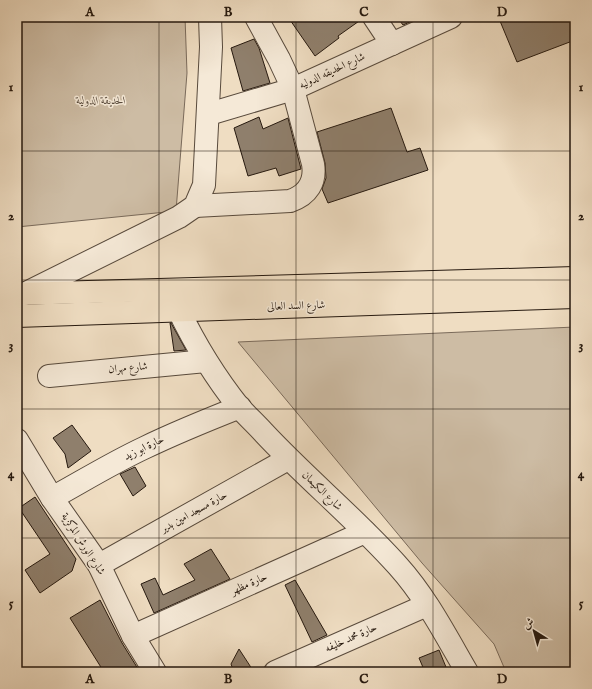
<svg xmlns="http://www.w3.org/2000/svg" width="592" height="689" font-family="'IM FELL English',Amiri,serif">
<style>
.green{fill:#cdbca4;stroke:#7a6a5a}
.building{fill:#8f7f6c;stroke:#26190f}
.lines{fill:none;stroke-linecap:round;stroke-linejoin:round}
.minor-casing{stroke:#584a3c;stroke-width:24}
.major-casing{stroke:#26190f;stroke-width:24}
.minor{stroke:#f5e9d7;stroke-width:22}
.major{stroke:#efddc2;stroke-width:22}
.grid{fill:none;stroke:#26190f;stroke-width:1;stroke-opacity:0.55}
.labels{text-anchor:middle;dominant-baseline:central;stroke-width:3;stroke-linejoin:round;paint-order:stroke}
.street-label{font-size:11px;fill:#26190f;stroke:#f5e9d7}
.park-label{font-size:11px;font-style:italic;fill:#584a3c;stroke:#f5e9d7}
.neatline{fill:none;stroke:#26190f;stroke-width:1.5}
.grid-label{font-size:13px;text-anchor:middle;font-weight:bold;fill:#26190f}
</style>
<rect width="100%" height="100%" fill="#efddc2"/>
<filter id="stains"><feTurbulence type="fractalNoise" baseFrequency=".005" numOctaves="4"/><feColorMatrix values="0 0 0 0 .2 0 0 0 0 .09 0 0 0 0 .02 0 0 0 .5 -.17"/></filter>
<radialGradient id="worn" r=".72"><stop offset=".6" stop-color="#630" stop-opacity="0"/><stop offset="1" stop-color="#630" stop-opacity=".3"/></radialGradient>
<!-- green -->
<g class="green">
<path d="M17 17H185L187 73 176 211 17 227Z"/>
<path d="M575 327V672H506L494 644 422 563 238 342Z"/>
</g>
<!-- building -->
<g class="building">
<path d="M288 17H362V19L338 36 339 38 315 56Z"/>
<path d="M397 17H421L403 25Z"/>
<path d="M508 17H575V40L517 62 500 21Z"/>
<path d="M254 39 259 48 270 83 243 91 231 48Z"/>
<path d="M391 108 407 152 420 148 428 170 328 203 322 189 326 178 325 163 317 132Z"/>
<path d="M259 117 263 129 288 118 301 169 279 176 276 168 248 176 234 128Z"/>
<path d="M170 323H171L186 350 174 351Z"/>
<path d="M72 425 91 451 68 468 65 454 53 438Z"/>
<path d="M135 467 146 486 133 496 120 474Z"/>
<path d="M35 497 76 559 72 571 40 593 25 570 50 554 19 508Z"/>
<path d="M211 549 230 579 154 613 141 584 155 578 163 595 195 580 184 564Z"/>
<path d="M295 580 327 635 312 642 285 585Z"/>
<path d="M100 600 122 643 140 672H104L70 618Z"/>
<path d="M239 649 254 672H234L231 664Z"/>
<path d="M439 650 448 672H425L419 658Z"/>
</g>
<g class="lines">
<defs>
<g id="minor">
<path d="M374 17 392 44"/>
<path d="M209 114 293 89 451 17"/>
<path d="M195 206 290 201C308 195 316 182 313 164L293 89 279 59 256 17"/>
<path d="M24 294 179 217 195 206 204 185 211 47 210 17"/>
<path d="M178 309C195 344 215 377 239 407 247 416 256 424 264 433 307 479 356 519 398 566 426 597 446 636 467 672"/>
<path d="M49 376 206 361"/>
<path d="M17 440 52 498 99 565 133 636 155 672"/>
<path d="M52 498C83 481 112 463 144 448 175 433 207 420 240 407"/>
<path d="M99 565 288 459"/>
<path d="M133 636 365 532"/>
<path d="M275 672 427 605"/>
</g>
<g id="major">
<path d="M17 294 575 278"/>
<path d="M17 316 575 297"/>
</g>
</defs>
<!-- minor casing -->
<use href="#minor" class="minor-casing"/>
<!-- major casing -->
<use href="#major" class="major-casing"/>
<!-- minor -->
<use href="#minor" class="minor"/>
<!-- major -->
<use href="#major" class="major"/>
</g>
<!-- grid -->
<path class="grid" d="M159 17V672M296 17V672M433 17V672M17 151H575M17 280H575M17 409H575M17 538H575"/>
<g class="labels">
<!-- street labels -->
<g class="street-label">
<text transform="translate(332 71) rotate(-25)">شارع الحديقه الدوليه</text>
<text transform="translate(296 306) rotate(-2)">شارع السد العالى</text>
<text transform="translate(128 368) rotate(-5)">شارع مهران</text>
<text transform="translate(144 448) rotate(-26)">حارة ابو زيد</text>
<text transform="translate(322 491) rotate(44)">شارع الكيمان</text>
<text transform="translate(194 512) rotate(-29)">حارة مسجد امين بدير</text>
<text transform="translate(83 544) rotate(57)">شارع الورش المركزية</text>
<text transform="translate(249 584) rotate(-24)">حارة مظهر</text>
<text transform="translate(351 638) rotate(-24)">حارة محمد خليفه</text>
</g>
<!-- park labels -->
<g class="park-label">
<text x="101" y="101">الحديقة الدولية</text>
</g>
</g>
<!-- margin -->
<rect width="592" height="689" fill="none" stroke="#efddc2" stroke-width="44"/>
<!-- north arrow -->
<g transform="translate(534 631) rotate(323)" stroke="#f5e9d7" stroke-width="3" paint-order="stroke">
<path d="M0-3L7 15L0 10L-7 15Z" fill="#26190f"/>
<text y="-6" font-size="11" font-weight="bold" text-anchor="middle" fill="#26190f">ش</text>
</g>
<rect x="22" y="22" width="548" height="645" class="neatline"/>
<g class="grid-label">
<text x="90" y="16">A</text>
<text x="228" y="16">B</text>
<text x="364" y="16">C</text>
<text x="502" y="16">D</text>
<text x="11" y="91">1</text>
<text x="581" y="91">1</text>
<text x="11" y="220">2</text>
<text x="581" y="220">2</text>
<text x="11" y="349">3</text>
<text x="581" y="349">3</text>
<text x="11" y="478">4</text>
<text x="581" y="478">4</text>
<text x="11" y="607">5</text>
<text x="581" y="607">5</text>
<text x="90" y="683">A</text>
<text x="228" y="683">B</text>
<text x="364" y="683">C</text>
<text x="502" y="683">D</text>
</g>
<rect width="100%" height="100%" filter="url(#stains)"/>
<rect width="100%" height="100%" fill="url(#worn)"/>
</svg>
